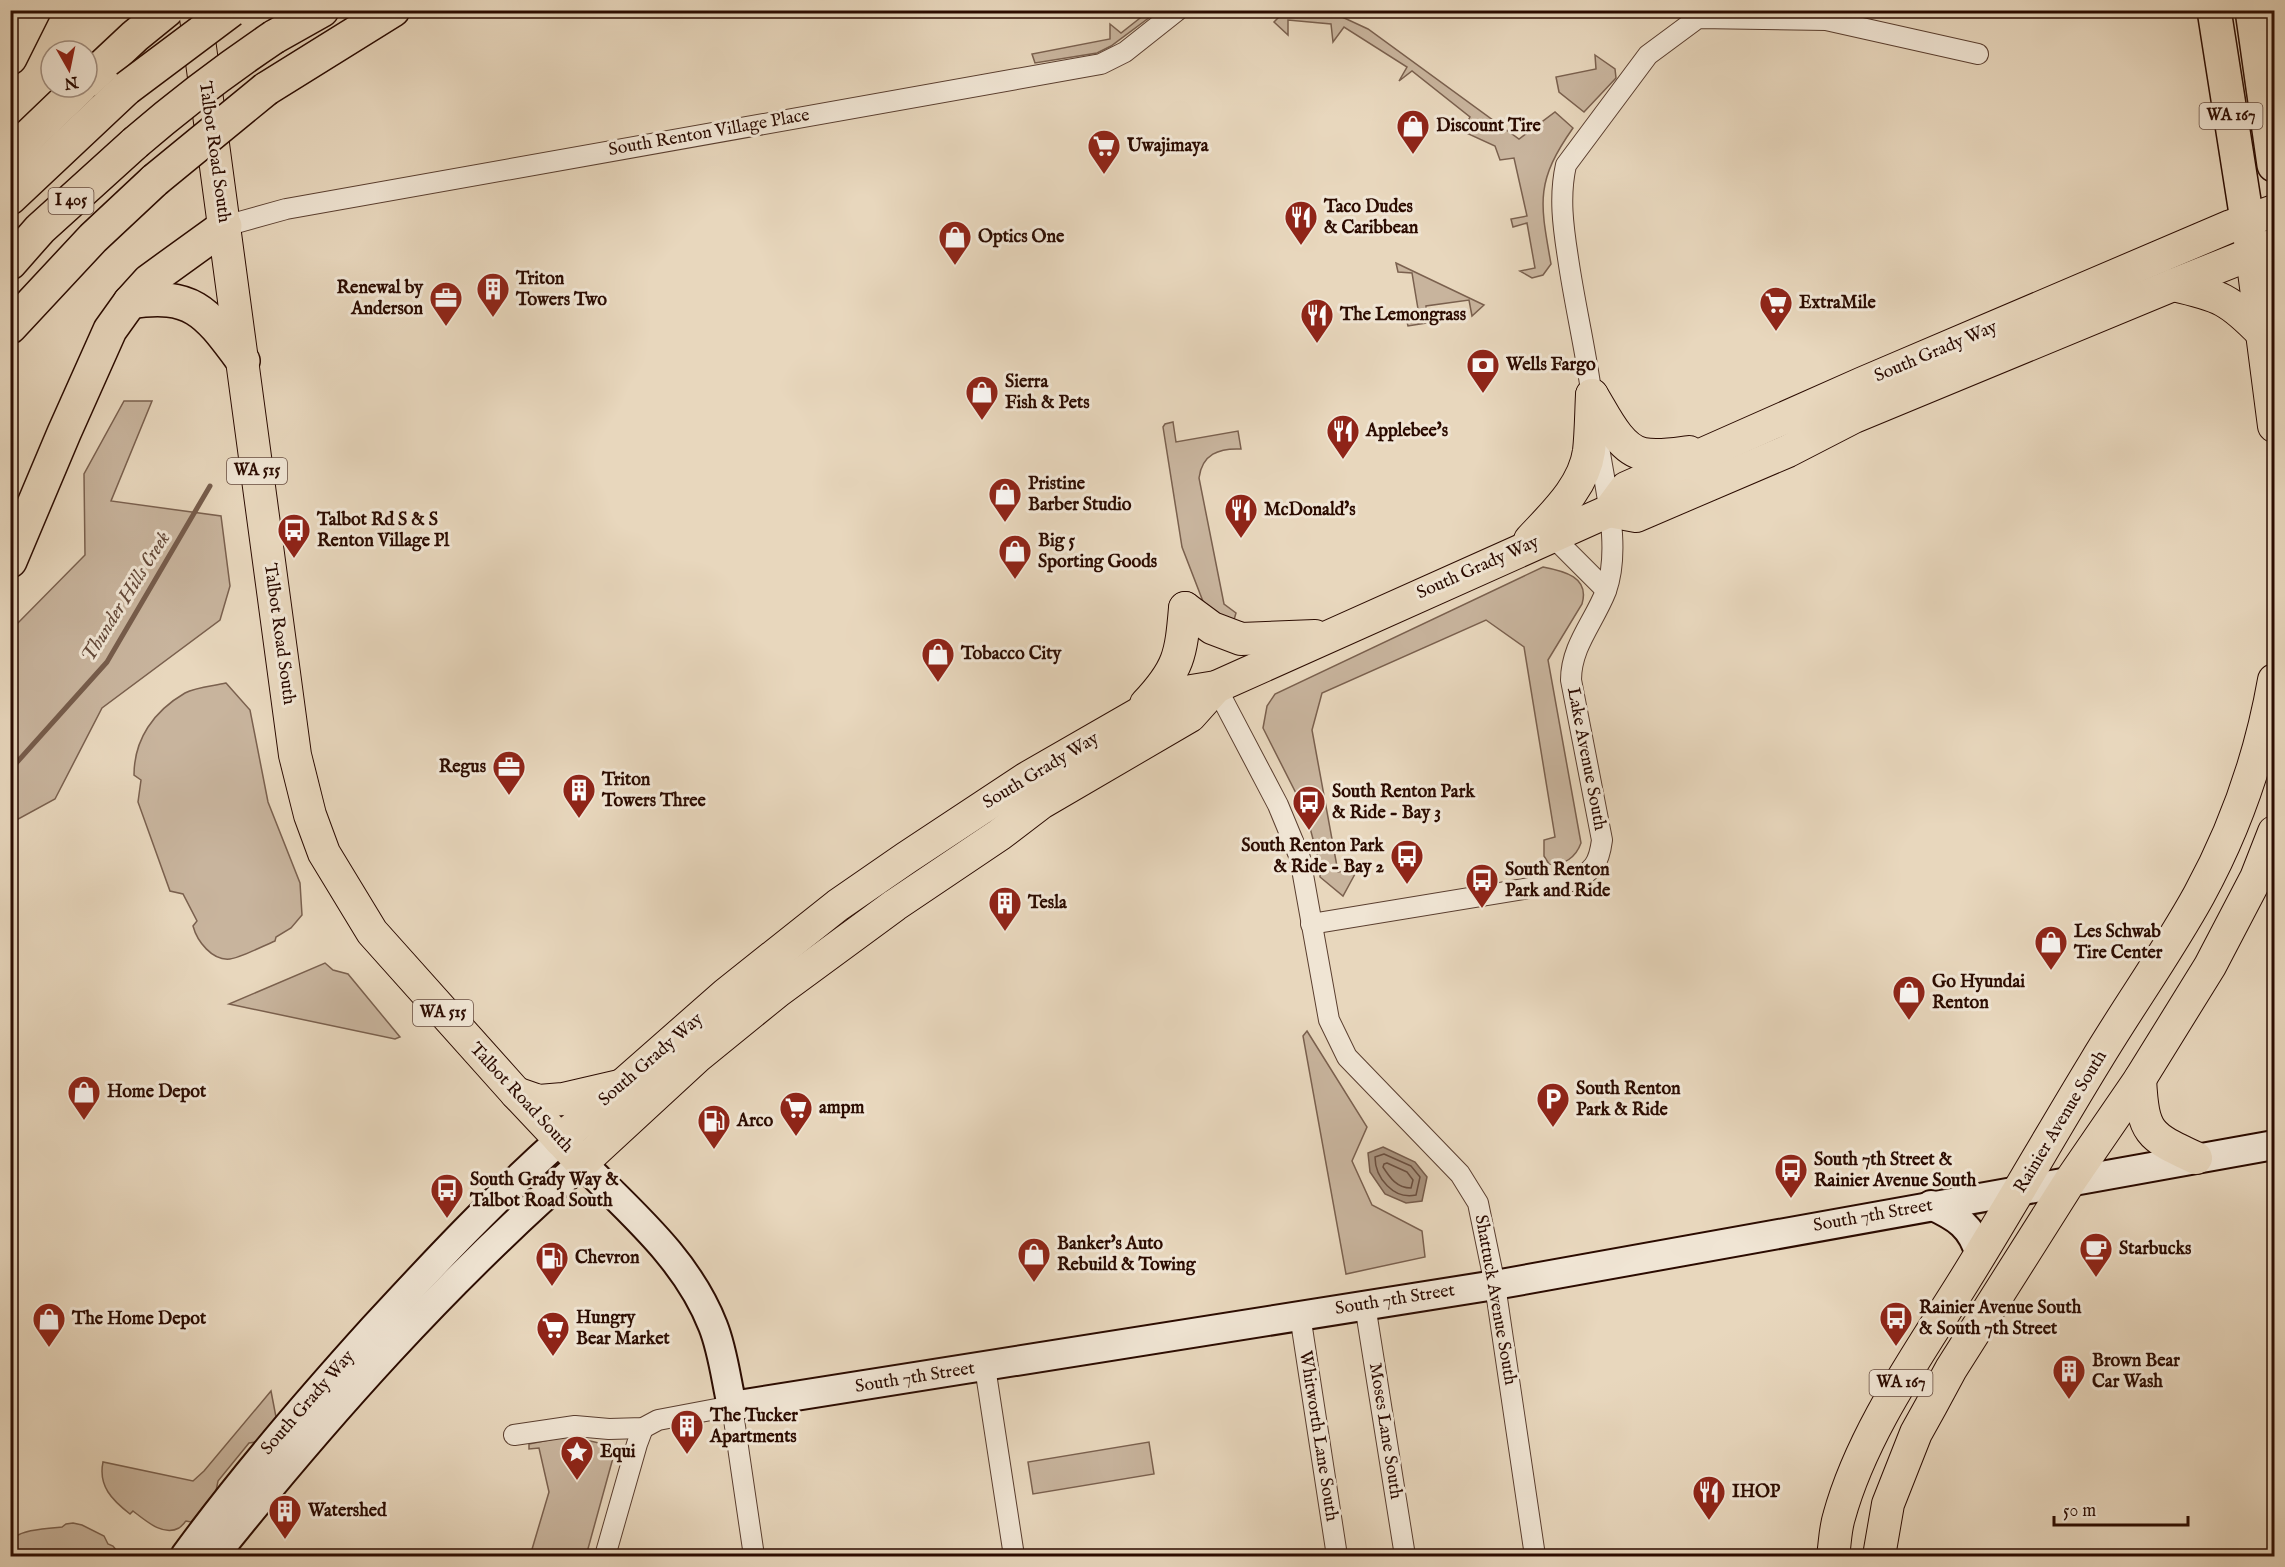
<svg xmlns="http://www.w3.org/2000/svg" width="2285" height="1567" font-family="'IM FELL English',serif">
<style>
.green{fill:#c8b49d;stroke:#7a604e;stroke-width:1.5}
.water{fill:#a8927d;stroke:#765c4b;stroke-width:1.5}
.lines{fill:none;stroke-linecap:round;stroke-linejoin:round}
.shore{stroke:#6a4e3e;stroke-width:1.5}
.stream{stroke:#765c4b;stroke-width:5}
.street-casing{stroke:#5a3e2f;stroke-width:22}
.secondary-casing{stroke:#2b0b00;stroke-width:32}
.primary-casing{stroke:#2b0b00;stroke-width:34}
.highway-casing{stroke:#2b0b00;stroke-width:36}
.street{stroke:#f0e5d4;stroke-width:20}
.secondary{stroke:#f0e5d4;stroke-width:28}
.primary{stroke:#e8d7bd;stroke-width:32}
.highway{stroke:#e8d7bd;stroke-width:33}
.highway-bridge-casing{stroke:#2b0b00;stroke-width:36;stroke-linecap:butt}
.highway-bridge{stroke:#e8d7bd;stroke-width:33}
.labels{text-anchor:middle;dominant-baseline:central;stroke-width:6;stroke-linejoin:round;paint-order:stroke}
.shield{fill:#f0e5d4;stroke:#664c40;stroke-width:1.5}
.shield-label{font-size:16px;font-weight:bold;fill:#2b0b00}
.poi-label{font-size:18px;font-weight:bold;fill:#2b0b00;stroke:#f0e5d4;text-anchor:start}
.street-label{font-size:18px;fill:#2b0b00;stroke:#f0e5d4}
.water-label{font-size:20px;font-style:italic;fill:#634838;stroke:#f0e5d4}
</style>
<rect width="100%" height="100%" fill="#e8d7bd"/>
<filter id="stains"><feTurbulence type="fractalNoise" baseFrequency=".00333" numOctaves="4"/><feColorMatrix values="0 0 0 0 .2 0 0 0 0 .09 0 0 0 0 .02 0 0 0 .5 -.17"/></filter>
<radialGradient id="worn" r=".72"><stop offset=".6" stop-color="#630" stop-opacity="0"/><stop offset="1" stop-color="#630" stop-opacity=".3"/></radialGradient>
<!-- green -->
<g class="green">
<path d="M1149 11H1158L1111 46 1097 53 1035 63 1032 54 1110 39V24L1121 33Z"/>
<path d="M1316 11 1340 16 1368 29 1519 139 1555 112 1573 128C1535 182 1540 202 1551 264L1543 275 1532 278 1520 271 1535 268 1527 223 1513 227 1511 219 1527 216 1514 158 1500 160 1495 146 1462 131 1470 117 1412 71 1399 81 1407 67 1344 27 1333 42 1331 24 1288 20V35L1274 22 1283 13Z"/>
<path d="M1595 55 1615 69 1616 78 1584 112 1559 92 1556 77 1596 69Z"/>
<path d="M1396 263 1484 305 1472 316 1469 300 1426 306V323L1408 326 1406 318 1419 315 1412 273 1398 272Z"/>
<path d="M124 401H152L111 501 221 516 230 586 220 620 102 708 55 799 11 823V630L85 555 84 474Z"/>
<path d="M1173 422 1176 442 1238 431 1241 449C1219 448 1202 454 1199 478L1224 604 1236 613 1231 630 1204 604 1182 547 1163 427 1165 424Z"/>
<path d="M1543 567C1564 571 1590 577 1582 604L1548 660 1581 843C1576 857 1564 866 1549 864L1544 856V840L1555 837 1524 647 1486 620 1322 693 1312 730 1338 872 1351 870 1355 874 1343 896 1320 877V865L1306 813 1263 728 1267 706 1275 694Z"/>
<path d="M226 683 250 710 268 802 300 883 302 915 291 928 276 937 275 941C265 945 240 958 230 959 212 961 197 941 193 926L197 921 183 894 170 891 138 802 141 780 134 775C134 739 154 711 185 693 196 687 213 686 226 683Z"/>
<path d="M325 963 333 970 348 974 400 1037 395 1039 229 1004Z"/>
<path d="M1307 1031 1367 1127 1352 1161 1372 1205 1422 1231 1425 1257 1346 1274 1303 1036Z"/>
<path d="M271 1391 276 1417 256 1442 249 1443 218 1481 216 1491 191 1522 186 1521C184 1523 182 1526 179 1528 163 1537 145 1520 133 1511L130 1514C112 1500 98 1486 103 1462L193 1481 204 1471Z"/>
<path d="M569 1436 616 1447 586 1556H530L549 1492 539 1448 529 1449V1444Z"/>
<path d="M1149 1442 1154 1474 1033 1494 1028 1462Z"/>
<path d="M73 1523 82 1525 104 1536 108 1544 113 1546 121 1556H50L47 1554 11 1556C11 1552 9 1545 11 1542 16 1529 52 1528 62 1527L66 1524Z"/>
</g>
<!-- water -->
<path class="water" d="M1383 1147 1415 1162 1427 1177 1422 1201 1406 1203 1385 1194 1370 1172 1368 1153Z"/>
<g class="lines">
<!-- shore -->
<g class="shore">
<path d="M1384 1154 1411 1166 1420 1177 1416 1195C1394 1200 1375 1178 1375 1157Z"/>
<path d="M1387 1163 1407 1172 1413 1180 1411 1188C1397 1188 1390 1178 1383 1167L1384 1164Z"/>
</g>
<!-- stream -->
<path class="stream" d="M10 770 107 662 210 486"/>
<defs>
<g id="street">
<path d="M225 226 286 209 1101 64 1125 52 1178 10"/>
<path d="M1593 405C1587 355 1575 307 1568 258 1563 226 1559 196 1566 165L1648 55 1698 18 1826 20 1978 54"/>
<path d="M1551 535 1606 590"/>
<path d="M1216 687 1278 805 1300 858 1329 1020 1347 1057 1460 1174 1478 1203 1495 1285 1535 1556"/>
<path d="M1311 924 1572 881C1594 871 1599 863 1602 840L1571 680C1571 646 1594 622 1606 591 1622 546 1604 486 1598 440"/>
<path d="M1365 1305 1405 1556"/>
<path d="M1300 1315 1337 1556"/>
<path d="M985 1367 1014 1556"/>
<path d="M514 1435 575 1426 609 1429 643 1428 658 1420 732 1406 754 1556"/>
<path d="M605 1556 637 1444 643 1428"/>
</g>
<g id="secondary">
<path d="M1931 1205C1957 1217 1972 1226 1980 1255"/>
<path d="M185 1556C244 1475 307 1402 374 1328 434 1263 494 1199 560 1140"/>
<path d="M214 1556C326 1416 446 1281 582 1163 631 1213 687 1259 713 1326 723 1351 726 1380 732 1406L1495 1285 2274 1145"/>
</g>
<g id="primary">
<path d="M195 10 295 755 310 815 324 853 372 932 516 1093 582 1163 698 1056 778 991 895 905 999 835 1041 803 1190 716 1216 687"/>
<path d="M2249 233 2274 426"/>
<path d="M2173 285C2221 296 2229 299 2263 334"/>
<path d="M1592 395C1604 414 1619 449 1643 454 1658 457 1674 454 1689 452"/>
<path d="M1609 511 1636 516 1788 451 1854 417 2173 285 2274 245"/>
<path d="M1530 540C1553 515 1584 487 1589 451 1591 433 1591 414 1592 395"/>
<path d="M1185 608 1212 628 1241 639 1315 636"/>
<path d="M1146 704C1179 669 1181 655 1185 608"/>
<path d="M2140 1079C2143 1133 2148 1136 2196 1158"/>
<path d="M516 1093 539 1101 563 1099 619 1086"/>
<path d="M560 1140 726 994 838 905 906 858 1027 778 1173 694 1216 687 1609 511 1626 488 1863 383 2231 226 2274 211"/>
<path d="M1833 1556C1835 1544 1835 1530 1839 1517 1862 1433 1918 1355 1964 1281 2009 1209 2050 1136 2094 1064 2128 1007 2167 953 2199 895 2235 829 2261 754 2274 680"/>
<path d="M1879 1556 1888 1504 1916 1433 1931 1406 1951 1369 2070 1181 2140 1079 2210 966 2256 878 2274 832"/>
</g>
<g id="highway">
<path d="M2214 10 2247 220"/>
<path d="M2252 10 2274 165"/>
<path d="M274 37 322 10"/>
<path d="M10 58 34 10"/>
<path d="M87 81 135 36 167 10"/>
<path d="M266 89 393 10"/>
<path d="M10 154 80 87"/>
<path d="M10 198 127 88"/>
<path d="M10 263 40 229 135 143"/>
<path d="M130 302C194 292 207 313 243 361"/>
<path d="M10 327 93 238 155 180"/>
<path d="M10 561 64 433 110 330 130 302 149 281 225 226"/>
</g>
</defs>
<!-- street casing -->
<use href="#street" class="street-casing"/>
<!-- secondary casing -->
<use href="#secondary" class="secondary-casing"/>
<!-- primary casing -->
<use href="#primary" class="primary-casing"/>
<!-- highway casing -->
<use href="#highway" class="highway-casing"/>
<!-- street -->
<use href="#street" class="street"/>
<!-- secondary -->
<use href="#secondary" class="secondary"/>
<!-- primary -->
<use href="#primary" class="primary"/>
<!-- highway -->
<use href="#highway" class="highway"/>
<defs>
<g id="highway-bridge">
<path d="M127 88 231 10"/>
<path d="M135 143C179 105 225 70 274 37"/>
<path d="M155 180 266 89"/>
</g>
</defs>
<!-- highway-bridge casing -->
<use href="#highway-bridge" class="highway-bridge-casing"/>
<!-- highway-bridge -->
<use href="#highway-bridge" class="highway-bridge"/>
</g>
<!-- icons -->
<defs>
<symbol id="shop-pin" viewBox="-11 -11 22 30"><path d="M0 17L-7.5 6A9.5 9.5 0 1 1 7.5 6Z" fill="#8f2418" stroke="#f0e5d4"/><path d="M-5-2.5h2.3a2.7 3.5 0 0 1 5.4 0H5L5.5 6h-11ZM-1.5-2.5h3a1.5 2.3 0 0 0-3 0Z" fill="#fff"/></symbol>
<symbol id="supermarket-pin" viewBox="-11 -11 22 30"><path d="M0 17L-7.5 6A9.5 9.5 0 1 1 7.5 6Z" fill="#8f2418" stroke="#f0e5d4"/><path d="M-6-5.5h2.5l.6 2H6L4.5 2H-2.5L-4.4-4H-6ZM-1.5 3.2a1.3 1.3 0 1 0 .1 0ZM3 3.2a1.3 1.3 0 1 0 .1 0Z" fill="#fff"/></symbol>
<symbol id="restaurant-pin" viewBox="-11 -11 22 30"><path d="M0 17L-7.5 6A9.5 9.5 0 1 1 7.5 6Z" fill="#8f2418" stroke="#f0e5d4"/><path d="M-5-6h1v4h1v-4h1v4h1v-4h1v5L-1.5 .5V6h-2V.5L-5-1ZM5-6V6H3V1.5H1.5Q1.5-4 5-6Z" fill="#fff"/></symbol>
<symbol id="building-pin" viewBox="-11 -11 22 30"><path d="M0 17L-7.5 6A9.5 9.5 0 1 1 7.5 6Z" fill="#8f2418" stroke="#f0e5d4"/><path d="M-4-6H4V6H1V3H-1V6H-4ZM-2.5-4.3h1.7v1.8h-1.7ZM.8-4.3h1.7v1.8H.8ZM-2.5-1h1.7V.8h-1.7ZM.8-1h1.7V.8H.8Z" fill="#fff"/></symbol>
<symbol id="office-pin" viewBox="-11 -11 22 30"><path d="M0 17L-7.5 6A9.5 9.5 0 1 1 7.5 6Z" fill="#8f2418" stroke="#f0e5d4"/><path d="M-6-3h4V-5.5h4V-3h4V5H-6ZM-1-4.5V-3h2v-1.5ZM-6 0V1H6V0Z" fill="#fff"/></symbol>
<symbol id="bank-pin" viewBox="-11 -11 22 30"><path d="M0 17L-7.5 6A9.5 9.5 0 1 1 7.5 6Z" fill="#8f2418" stroke="#f0e5d4"/><path d="M-6-4H6V4H-6ZM0-2.3a2.3 2.3 0 1 0 0 4.6a2.3 2.3 0 1 0 0-4.6Z" fill="#fff"/></symbol>
<symbol id="bus-pin" viewBox="-11 -11 22 30"><path d="M0 17L-7.5 6A9.5 9.5 0 1 1 7.5 6Z" fill="#8f2418" stroke="#f0e5d4"/><path d="M-5-6H5V4H4V6H2V4H-2V6H-4V4H-5ZM-3.5-4V0h7V-4ZM-3.5 1.2v1.5H-2V1.2ZM2 1.2v1.5H3.5V1.2Z" fill="#fff"/></symbol>
<symbol id="parking-pin" viewBox="-11 -11 22 30"><path d="M0 17L-7.5 6A9.5 9.5 0 1 1 7.5 6Z" fill="#8f2418" stroke="#f0e5d4"/><path d="M-3.5-5.5H1a3.5 3.5 0 0 1 0 7H-1V5.5H-3.5ZM-1-3.4V-.6H.8a1.4 1.4 0 0 0 0-2.8Z" fill="#fff"/></symbol>
<symbol id="fuel-pin" viewBox="-11 -11 22 30"><path d="M0 17L-7.5 6A9.5 9.5 0 1 1 7.5 6Z" fill="#8f2418" stroke="#f0e5d4"/><path d="M-5.5-6h7V0h2V4h1.3V-2.5L3-4.5l.8-.8L6-3V5H2.5V1h-1V6h-7ZM-4.2-4.7v3.2H.2V-4.7Z" fill="#fff"/></symbol>
<symbol id="cafe-pin" viewBox="-11 -11 22 30"><path d="M0 17L-7.5 6A9.5 9.5 0 1 1 7.5 6Z" fill="#8f2418" stroke="#f0e5d4"/><path d="M-5.5-4.5H6V0H3Q3 3.5 0 3.5H-2.5Q-5.5 3.5-5.5 0ZM3-3.2v2h1.7v-2ZM-6 4.5H4V6H-6Z" fill="#fff"/></symbol>
<symbol id="sight-pin" viewBox="-11 -11 22 30"><path d="M0 17L-7.5 6A9.5 9.5 0 1 1 7.5 6Z" fill="#8f2418" stroke="#f0e5d4"/><path d="M0-6L1.8-2.2L6-1.7L2.9 1.2L3.7 5.4L0 3.3L-3.7 5.4L-2.9 1.2L-6-1.7L-1.8-2.2Z" fill="#fff"/></symbol>
</defs>
<g fill-rule="evenodd">
<use href="#shop-pin" x="1394" y="107" width="38" height="52"/>
<use href="#supermarket-pin" x="1085" y="127" width="38" height="52"/>
<use href="#restaurant-pin" x="1282" y="198" width="38" height="52"/>
<use href="#shop-pin" x="936" y="218" width="38" height="52"/>
<use href="#building-pin" x="474" y="270" width="38" height="52"/>
<use href="#office-pin" x="427" y="279" width="38" height="52"/>
<use href="#supermarket-pin" x="1757" y="284" width="38" height="52"/>
<use href="#restaurant-pin" x="1298" y="296" width="38" height="52"/>
<use href="#bank-pin" x="1464" y="346" width="38" height="52"/>
<use href="#shop-pin" x="963" y="373" width="38" height="52"/>
<use href="#restaurant-pin" x="1324" y="412" width="38" height="52"/>
<use href="#shop-pin" x="986" y="475" width="38" height="52"/>
<use href="#restaurant-pin" x="1222" y="491" width="38" height="52"/>
<use href="#bus-pin" x="275" y="511" width="38" height="52"/>
<use href="#shop-pin" x="996" y="532" width="38" height="52"/>
<use href="#shop-pin" x="919" y="635" width="38" height="52"/>
<use href="#office-pin" x="490" y="748" width="38" height="52"/>
<use href="#building-pin" x="560" y="771" width="38" height="52"/>
<use href="#bus-pin" x="1290" y="783" width="38" height="52"/>
<use href="#bus-pin" x="1388" y="837" width="38" height="52"/>
<use href="#bus-pin" x="1463" y="861" width="38" height="52"/>
<use href="#building-pin" x="986" y="884" width="38" height="52"/>
<use href="#shop-pin" x="2032" y="923" width="38" height="52"/>
<use href="#shop-pin" x="1890" y="973" width="38" height="52"/>
<use href="#shop-pin" x="65" y="1073" width="38" height="52"/>
<use href="#parking-pin" x="1534" y="1080" width="38" height="52"/>
<use href="#supermarket-pin" x="777" y="1089" width="38" height="52"/>
<use href="#fuel-pin" x="695" y="1102" width="38" height="52"/>
<use href="#bus-pin" x="1772" y="1151" width="38" height="52"/>
<use href="#bus-pin" x="428" y="1171" width="38" height="52"/>
<use href="#cafe-pin" x="2077" y="1230" width="38" height="52"/>
<use href="#shop-pin" x="1015" y="1235" width="38" height="52"/>
<use href="#fuel-pin" x="533" y="1239" width="38" height="52"/>
<use href="#bus-pin" x="1877" y="1299" width="38" height="52"/>
<use href="#shop-pin" x="30" y="1300" width="38" height="52"/>
<use href="#supermarket-pin" x="534" y="1309" width="38" height="52"/>
<use href="#building-pin" x="2050" y="1352" width="38" height="52"/>
<use href="#building-pin" x="668" y="1407" width="38" height="52"/>
<use href="#sight-pin" x="558" y="1433" width="38" height="52"/>
<use href="#restaurant-pin" x="1690" y="1473" width="38" height="52"/>
<use href="#building-pin" x="266" y="1492" width="38" height="52"/>
</g>
<g class="labels">
<!-- shield labels -->
<g class="shield">
<rect x="2199.5" y="103" width="63" height="26" rx="4.5"/>
<rect x="48.5" y="188" width="45" height="26" rx="4.5"/>
<rect x="227" y="458" width="60" height="26" rx="4.5"/>
<rect x="413" y="1000" width="60" height="26" rx="4.5"/>
<rect x="1869.5" y="1370" width="63" height="26" rx="4.5"/>
</g>
<g class="shield-label">
<text x="2231" y="116">WA 167</text>
<text x="71" y="201">I 405</text>
<text x="257" y="471">WA 515</text>
<text x="443" y="1013">WA 515</text>
<text x="1901" y="1383">WA 167</text>
</g>
<!-- poi labels -->
<g class="poi-label">
<text x="1436" y="126">Discount Tire</text>
<text x="1127" y="146">Uwajimaya</text>
<text x="1324" y="207">Taco Dudes<tspan x="1324" dy="21">&amp; Caribbean</tspan></text>
<text x="978" y="237">Optics One</text>
<text x="516" y="279">Triton<tspan x="516" dy="21">Towers Two</tspan></text>
<text x="423" y="288" text-anchor="end">Renewal by<tspan x="423" dy="21">Anderson</tspan></text>
<text x="1799" y="303">ExtraMile</text>
<text x="1340" y="315">The Lemongrass</text>
<text x="1506" y="365">Wells Fargo</text>
<text x="1005" y="382">Sierra<tspan x="1005" dy="21">Fish &amp; Pets</tspan></text>
<text x="1366" y="431">Applebee's</text>
<text x="1028" y="484">Pristine<tspan x="1028" dy="21">Barber Studio</tspan></text>
<text x="1264" y="510">McDonald's</text>
<text x="317" y="520">Talbot Rd S &amp; S<tspan x="317" dy="21">Renton Village Pl</tspan></text>
<text x="1038" y="541">Big 5<tspan x="1038" dy="21">Sporting Goods</tspan></text>
<text x="961" y="654">Tobacco City</text>
<text x="486" y="767" text-anchor="end">Regus</text>
<text x="602" y="780">Triton<tspan x="602" dy="21">Towers Three</tspan></text>
<text x="1332" y="792">South Renton Park<tspan x="1332" dy="21">&amp; Ride - Bay 3</tspan></text>
<text x="1384" y="846" text-anchor="end">South Renton Park<tspan x="1384" dy="21">&amp; Ride - Bay 2</tspan></text>
<text x="1505" y="870">South Renton<tspan x="1505" dy="21">Park and Ride</tspan></text>
<text x="1028" y="903">Tesla</text>
<text x="2074" y="932">Les Schwab<tspan x="2074" dy="21">Tire Center</tspan></text>
<text x="1932" y="982">Go Hyundai<tspan x="1932" dy="21">Renton</tspan></text>
<text x="1576" y="1089">South Renton<tspan x="1576" dy="21">Park &amp; Ride</tspan></text>
<text x="107" y="1092">Home Depot</text>
<text x="819" y="1108">ampm</text>
<text x="737" y="1121">Arco</text>
<text x="1814" y="1160">South 7th Street &amp;<tspan x="1814" dy="21">Rainier Avenue South</tspan></text>
<text x="470" y="1180">South Grady Way &amp;<tspan x="470" dy="21">Talbot Road South</tspan></text>
<text x="1057" y="1244">Banker's Auto<tspan x="1057" dy="21">Rebuild &amp; Towing</tspan></text>
<text x="2119" y="1249">Starbucks</text>
<text x="575" y="1258">Chevron</text>
<text x="1919" y="1308">Rainier Avenue South<tspan x="1919" dy="21">&amp; South 7th Street</tspan></text>
<text x="576" y="1318">Hungry<tspan x="576" dy="21">Bear Market</tspan></text>
<text x="72" y="1319">The Home Depot</text>
<text x="2092" y="1361">Brown Bear<tspan x="2092" dy="21">Car Wash</tspan></text>
<text x="710" y="1416">The Tucker<tspan x="710" dy="21">Apartments</tspan></text>
<text x="600" y="1452">Equi</text>
<text x="1732" y="1492">IHOP</text>
<text x="308" y="1511">Watershed</text>
</g>
<!-- street labels -->
<g class="street-label">
<text transform="translate(709 133) rotate(-10)">South Renton Village Place</text>
<text transform="translate(214 152) rotate(82)">Talbot Road South</text>
<text transform="translate(1936 352) rotate(-23)">South Grady Way</text>
<text transform="translate(1478 568) rotate(-24)">South Grady Way</text>
<text transform="translate(279 634) rotate(82)">Talbot Road South</text>
<text transform="translate(1586 759) rotate(79)">Lake Avenue South</text>
<text transform="translate(1041 771) rotate(-31)">South Grady Way</text>
<text transform="translate(651 1060) rotate(-41)">South Grady Way</text>
<text transform="translate(521 1098) rotate(47)">Talbot Road South</text>
<text transform="translate(2061 1122) rotate(-59)">Rainier Avenue South</text>
<text transform="translate(1873 1216) rotate(-10)">South 7th Street</text>
<text transform="translate(1395 1300) rotate(-9)">South 7th Street</text>
<text transform="translate(1495 1300) rotate(80)">Shattuck Avenue South</text>
<text transform="translate(915 1378) rotate(-9)">South 7th Street</text>
<text transform="translate(308 1403) rotate(-49)">South Grady Way</text>
<text transform="translate(1385 1431) rotate(81)">Moses Lane South</text>
<text transform="translate(1318 1436) rotate(81)">Whitworth Lane South</text>
</g>
<!-- water labels -->
<g class="water-label">
<text transform="translate(126 597) rotate(-58)">Thunder Hills Creek</text>
</g>
</g>
<!-- margin -->
<rect width="2285" height="1567" fill="none" stroke="#e8d7bd" stroke-width="36"/>
<rect x="12" y="12" width="2261" height="1543" fill="none" stroke="#2b0b00" stroke-width="3"/>
<rect x="18" y="18" width="2249" height="1531" fill="none" stroke="#2b0b00" stroke-width="1.5"/>
<!-- north arrow -->
<g transform="translate(69 69) rotate(171)"><circle r="28" fill="#f0e5d4" stroke="#a18e7f" stroke-width="1.5"/>
<path d="M0-4.5L10 22L0 15L-10 22Z" fill="#8f2418"/>
<text y="-9" font-size="16" font-weight="bold" text-anchor="middle" fill="#2b0b00">N</text>
</g>
<!-- scale -->
<path d="M2054 1516v9h134v-9" fill="none" stroke="#2b0b00" stroke-width="3"/>
<text x="2063" y="1516" font-size="18" fill="#2b0b00" stroke="#f0e5d4" stroke-width="4.5" paint-order="stroke">50 m</text>
<rect width="100%" height="100%" filter="url(#stains)"/>
<rect width="100%" height="100%" fill="url(#worn)"/>
</svg>
